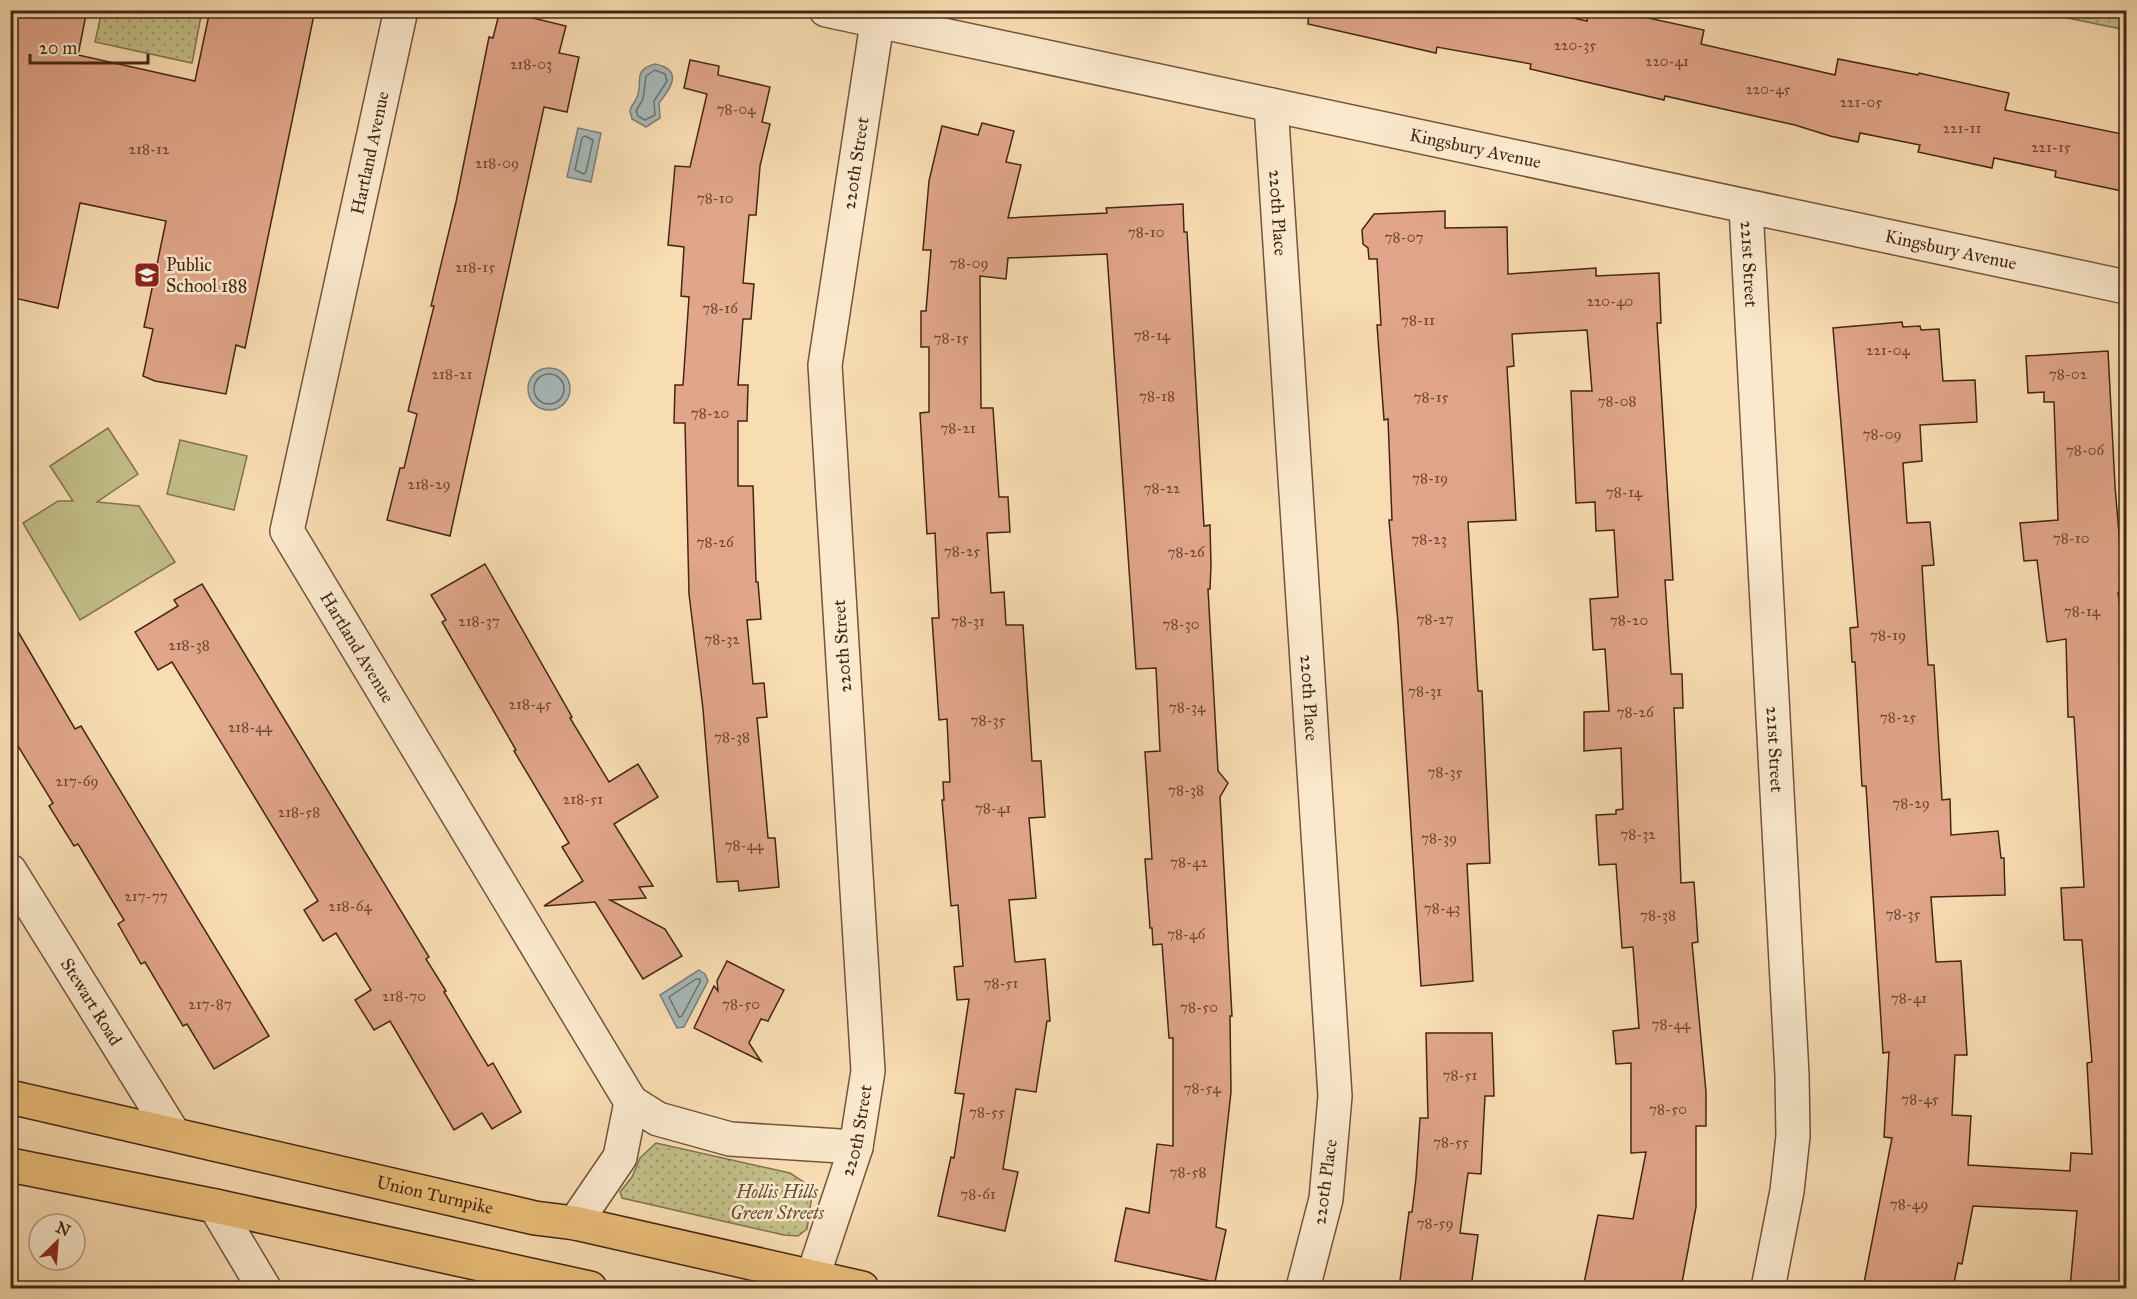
<svg xmlns="http://www.w3.org/2000/svg" width="2137" height="1299" font-family="'IM FELL Great Primer',serif">
<style>
.park{fill:url(#park-dots);stroke:#84724e;stroke-width:1.5}
.pitch{fill:#c3bf88;stroke:#84724e;stroke-width:1.5}
.water{fill:#a4b8b9;stroke:#7e7e77;stroke-width:1.5}
.lines{fill:none;stroke-linecap:round;stroke-linejoin:round}
.shore{stroke:#746f67;stroke-width:1.5}
.building{fill:#e0a58a;stroke:#442615;stroke-width:1.5}
.minor-casing{stroke:#71543c;stroke-width:36}
.major-casing{stroke:#442615;stroke-width:36}
.minor{stroke:#fbe9cd;stroke-width:33}
.major{stroke:#ecbe79;stroke-width:33}
.labels{text-anchor:middle;dominant-baseline:central;stroke-width:5;stroke-linejoin:round;paint-order:stroke}
.number-label{font-size:15px;fill:#6b4632}
.street-label{font-size:18px;fill:#442615;stroke:#fbe9cd}
.poi-label{font-size:18px;fill:#442615;stroke:#fbe9cd;text-anchor:start}
.park-label{font-size:18px;font-style:italic;fill:#644c32;stroke:#fbe9cd}
</style>
<defs>
<pattern id="park-dots" width="8" height="8" patternUnits="userSpaceOnUse" patternTransform="scale(1.5)"><rect width="8" height="8" fill="#c3bf88"/><path d="M2 2h.1M6 6h.1" fill="none" stroke="#a09b6e" stroke-width="1.8" stroke-linecap="round"/></pattern>
</defs>
<rect width="100%" height="100%" fill="#f9ddb2"/>
<filter id="stains"><feTurbulence type="fractalNoise" baseFrequency=".00333" numOctaves="4"/><feColorMatrix values="0 0 0 0 .2 0 0 0 0 .09 0 0 0 0 .02 0 0 0 .5 -.17"/></filter>
<radialGradient id="worn" r=".72"><stop offset=".6" stop-color="#630" stop-opacity="0"/><stop offset="1" stop-color="#630" stop-opacity=".3"/></radialGradient>
<!-- park -->
<g class="park">
<path d="M102 10 202 11 192 63 95 42Z"/>
<path d="M2034 11H2126V30Z"/>
<path d="M656 1143 790 1173 813 1188 807 1229 798 1236 784 1235 622 1198 620 1192 632 1177 640 1158Z"/>
</g>
<!-- pitch -->
<g class="pitch">
<path d="M108 428 138 474 97 502 139 506 175 562 80 620 23 523 58 501H73L50 466Z"/>
<path d="M180 440 247 456 234 510 167 494Z"/>
</g>
<!-- water -->
<g class="water">
<path d="M655 64C684 70 671 88 659 103L660 118 646 127 632 119 630 111C631 105 634 104 636 99 645 83 630 71 655 64Z"/>
<path d="M578 128 601 133 591 182 567 177Z"/>
<circle cx="549" cy="389" r="21"/>
<path d="M699 970 705 974 708 981 684 1027 677 1028 660 995Z"/>
</g>
<g class="lines">
<!-- shore -->
<g class="shore">
<path d="M655 70 665 74 667 81 654 101 655 115 645 120 638 116 636 111 643 99 646 76Z"/>
<path d="M585 136 593 140 586 172 584 174 575 170 582 138Z"/>
<circle cx="549" cy="389" r="15"/>
<path d="M696 979H700V982L682 1016 679 1017 669 997Z"/>
</g>
</g>
<!-- building -->
<g class="building">
<path d="M10 10H87L78 55 195 81 210 10H315L245 348 236 345 226 394 155 381 143 376 153 329 144 327 166 221 80 203 58 308 10 297Z"/>
<path d="M500 10 566 26 559 53 579 57 567 112 544 107 450 536 387 520 400 468H404L417 414 408 411 434 306H431L456 202 489 37 493 38Z"/>
<path d="M1309 10H1539L1587 21 1589 10H1611L1704 30 1701 44 1835 75 1838 59 1918 75 1919 73 2009 93 2005 110 2127 135V192L2055 177 2056 171 1994 158 1992 168 1918 152 1920 145 1860 133 1858 142 1830 136 1795 125 1665 96 1664 100 1530 69 1531 64 1437 47 1436 53 1308 24Z"/>
<path d="M690 60 719 66 718 75 770 87 762 122 770 124 760 166 756 215H749L743 283 754 284 751 319H743L738 385H748L747 421H738V486H753L756 582H758L761 619 747 620 753 684 764 683 767 717 757 718 768 838H775L779 887 739 891 738 881 717 882 703 709 689 594 685 423H674L675 385H683L689 297 681 296 684 247 668 245 675 166 690 167 707 94 684 88Z"/>
<path d="M982 123 1014 131 1006 162 1021 165 1008 218 1107 213 1106 208 1183 204 1184 232H1187L1204 526 1210 525 1211 565 1210 589H1208L1218 771 1228 783 1220 797 1232 1016H1230L1231 1092 1216 1227 1226 1230 1215 1282 1115 1261 1126 1208 1149 1213 1157 1144 1173 1146V1038H1169L1162 944 1153 945 1152 928H1150L1145 859H1152L1145 752 1160 751 1156 668 1136 669 1107 254 1008 258 1006 279 980 276 981 408H993L999 497H1008L1010 532 987 533 991 593 1004 592 1006 625H1023L1032 761H1041L1045 817 1029 818 1036 898 1009 900 1015 962 1045 959 1050 1021H1047L1036 1092 1016 1089 1003 1169 1018 1172 1005 1231 938 1216 951 1157 954 1158 964 1094 955 1093 969 999 957 1000 954 967 963 966 958 905 951 906 942 800H944L943 782H950L947 719 939 720 932 618H939L935 533 927 534 920 413 929 412V347H921V311H926L931 250H923L929 181 942 126 978 135Z"/>
<path d="M1445 211V228L1507 227 1508 274 1596 268V276L1659 273 1661 323H1657L1673 580H1665L1671 674H1682L1683 708H1674L1681 883 1694 882 1698 942 1692 943 1706 1092V1126H1696V1207L1681 1288H1583L1598 1215 1633 1219 1646 1152 1631 1153V1063L1616 1064 1613 1031 1639 1028 1633 947 1622 948 1616 864 1599 865 1596 815 1616 814V810L1623 809 1621 748 1584 751V712L1609 711 1605 649 1593 650 1590 599 1618 597 1614 530 1596 531 1595 502 1576 503 1571 391H1592L1587 330 1512 334 1514 366 1507 367 1516 520 1468 522 1478 691H1482L1490 863 1467 864 1473 981 1421 986 1398 623 1389 520H1392L1388 419 1384 420 1377 325H1381L1377 259H1369L1368 248 1363 244 1362 230 1374 214Z"/>
<path d="M1902 322 1903 327 1920 326 1921 330 1939 329 1943 381 1975 380 1977 422 1920 425 1922 461 1903 463 1907 523 1930 522 1934 565 1922 566 1928 665H1934L1942 800 1950 799 1951 835 1998 831 2001 858H2004L2005 895 1931 897 1936 962 1961 961 1967 1055H1955L1952 1115 1971 1116 1968 1165 2070 1171 2071 1153 2092 1154 2087 1063 2092 1062 2082 940H2064L2061 888 2084 887 2074 717H2068L2066 639 2047 642 2037 560 2024 561 2020 523 2058 520 2054 402H2044V392L2028 393 2026 356 2108 351 2115 486 2124 593H2118L2127 658V1288H2070L2077 1211 1973 1206 1962 1264 1958 1263 1953 1288H1863L1892 1138 1884 1137 1889 1052 1883 1053 1866 786H1862L1855 662H1852L1850 628 1858 627 1833 328Z"/>
<path d="M485 564 572 717 570 718 609 782 638 764 658 797 614 824 653 886 639 887 646 898 610 900 665 929 682 956 643 979 595 902 544 906 583 881 562 847 569 843 514 751 516 750 442 622 446 620 431 595Z"/>
<path d="M202 584 429 957 426 959 446 991 444 992 488 1066 493 1063 521 1112 492 1129 482 1113 454 1130 390 1021 374 1030 355 1000 371 990 336 933 323 941 304 910 318 901 172 662 158 670 135 632 178 606 174 600Z"/>
<path d="M10 618 75 729 81 726 269 1036 214 1069 187 1024 183 1026 145 962 141 964 118 924 124 920 78 844 74 846 49 806 53 803 10 733Z"/>
<path d="M727 961 784 990 768 1021 761 1019 749 1043 761 1061 694 1028 714 986 718 991 717 981Z"/>
<path d="M1426 1033H1492L1494 1096H1485L1481 1174 1468 1173 1460 1233 1478 1235 1471 1288H1399L1409 1212H1412L1416 1178 1420 1118H1428Z"/>
</g>
<g class="lines">
<defs>
<g id="minor">
<path id="s1" d="M401 10 287 531 631 1102 620 1157 575 1223"/>
<path id="s2" d="M826 10 2126 287"/>
<path id="s3" d="M1271 105 1335 1096 1326 1199 1303 1288"/>
<path id="s4" d="M1746 207 1792 1075 1793 1136 1787 1191 1768 1288"/>
<path id="s5" d="M10 871 173 1133"/>
<path d="M631 1102 658 1119 730 1139 856 1147"/>
<path d="M215 1206 264 1288"/>
<path id="s6" d="M809 1288 856 1147 868 1071 825 365 879 10"/>
</g>
<g id="major">
<path id="s7" d="M10 1097 535 1218 575 1223 862 1288"/>
<path d="M10 1165 215 1206 590 1288"/>
</g>
</defs>
<!-- minor casing -->
<use href="#minor" class="minor-casing"/>
<!-- major casing -->
<use href="#major" class="major-casing"/>
<!-- minor -->
<use href="#minor" class="minor"/>
<!-- major -->
<use href="#major" class="major"/>
</g>
<!-- icons -->
<defs>
<symbol id="school-square" viewBox="-11 -11 22 22"><rect x="-9" y="-9" width="18" height="18" rx="4" fill="#8f2418" stroke="#fbe9cd"/><path d="M0-5L7-2L0 1L-7-2ZM-4 1L0 2.5L4 1V4Q0 6-4 4Z" fill="#fff"/></symbol>
</defs>
<g fill-rule="evenodd">
<use href="#school-square" x="132" y="260" width="30" height="30"/>
</g>
<g class="labels">
<!-- number labels -->
<g class="number-label">
<text x="1575" y="45">220-35</text>
<text x="1667" y="61">220-41</text>
<text x="531" y="64">218-03</text>
<text x="1768" y="89">220-45</text>
<text x="1861" y="102">221-05</text>
<text x="736" y="109">78-04</text>
<text x="1962" y="128">221-11</text>
<text x="2051" y="147">221-15</text>
<text x="149" y="149">218-12</text>
<text x="497" y="163">218-09</text>
<text x="715" y="198">78-10</text>
<text x="1146" y="232">78-10</text>
<text x="1404" y="237">78-07</text>
<text x="969" y="263">78-09</text>
<text x="475" y="267">218-15</text>
<text x="1610" y="301">220-40</text>
<text x="720" y="308">78-16</text>
<text x="1418" y="320">78-11</text>
<text x="1152" y="335">78-14</text>
<text x="951" y="338">78-15</text>
<text x="1888" y="350">221-04</text>
<text x="452" y="374">218-21</text>
<text x="2068" y="374">78-02</text>
<text x="1157" y="396">78-18</text>
<text x="1431" y="397">78-15</text>
<text x="1617" y="401">78-08</text>
<text x="710" y="413">78-20</text>
<text x="958" y="428">78-21</text>
<text x="1882" y="434">78-09</text>
<text x="2085" y="450">78-06</text>
<text x="1430" y="478">78-19</text>
<text x="429" y="484">218-29</text>
<text x="1162" y="488">78-22</text>
<text x="1624" y="492">78-14</text>
<text x="2071" y="538">78-10</text>
<text x="1429" y="539">78-23</text>
<text x="715" y="542">78-26</text>
<text x="962" y="551">78-25</text>
<text x="1186" y="552">78-26</text>
<text x="2082" y="611">78-14</text>
<text x="1435" y="619">78-27</text>
<text x="1629" y="620">78-20</text>
<text x="479" y="621">218-37</text>
<text x="968" y="621">78-31</text>
<text x="1181" y="624">78-30</text>
<text x="1888" y="635">78-19</text>
<text x="722" y="639">78-32</text>
<text x="189" y="645">218-38</text>
<text x="1425" y="691">78-31</text>
<text x="530" y="704">218-45</text>
<text x="1187" y="707">78-34</text>
<text x="1635" y="712">78-26</text>
<text x="1898" y="717">78-25</text>
<text x="988" y="720">78-35</text>
<text x="250" y="727">218-44</text>
<text x="732" y="737">78-38</text>
<text x="1445" y="772">78-35</text>
<text x="77" y="781">217-69</text>
<text x="1186" y="790">78-38</text>
<text x="583" y="799">218-51</text>
<text x="1911" y="803">78-29</text>
<text x="993" y="808">78-41</text>
<text x="299" y="812">218-58</text>
<text x="1638" y="834">78-32</text>
<text x="1439" y="838">78-39</text>
<text x="744" y="845">78-44</text>
<text x="1189" y="862">78-42</text>
<text x="146" y="896">217-77</text>
<text x="350" y="906">218-64</text>
<text x="1442" y="908">78-43</text>
<text x="1903" y="914">78-35</text>
<text x="1658" y="915">78-38</text>
<text x="1186" y="934">78-46</text>
<text x="1001" y="983">78-51</text>
<text x="404" y="996">218-70</text>
<text x="1909" y="998">78-41</text>
<text x="210" y="1004">217-87</text>
<text x="741" y="1004">78-50</text>
<text x="1199" y="1007">78-50</text>
<text x="1671" y="1024">78-44</text>
<text x="1460" y="1075">78-51</text>
<text x="1202" y="1088">78-54</text>
<text x="1920" y="1099">78-45</text>
<text x="1668" y="1109">78-50</text>
<text x="987" y="1112">78-55</text>
<text x="1451" y="1142">78-55</text>
<text x="1188" y="1172">78-58</text>
<text x="978" y="1194">78-61</text>
<text x="1909" y="1204">78-49</text>
<text x="1435" y="1223">78-59</text>
</g>
<!-- street labels -->
<g class="street-label">
<text stroke="none"><textPath href="#s2" startOffset="664">Kingsbury Avenue</textPath></text>
<text transform="translate(370 153) rotate(-78)">Hartland Avenue</text>
<text stroke="none"><textPath href="#s6" startOffset="1137">220th Street</textPath></text>
<text stroke="none"><textPath href="#s3" startOffset="108">220th Place</textPath></text>
<text stroke="none"><textPath href="#s2" startOffset="1150">Kingsbury Avenue</textPath></text>
<text stroke="none"><textPath href="#s4" startOffset="57">221st Street</textPath></text>
<text transform="translate(842 646) rotate(-94)">220th Street</text>
<text stroke="none"><textPath href="#s1" startOffset="669">Hartland Avenue</textPath></text>
<text stroke="none"><textPath href="#s3" startOffset="594">220th Place</textPath></text>
<text stroke="none"><textPath href="#s4" startOffset="543">221st Street</textPath></text>
<text stroke="none"><textPath href="#s5" startOffset="154">Stewart Road</textPath></text>
<text stroke="none"><textPath href="#s6" startOffset="165">220th Street</textPath></text>
<text transform="translate(1325 1182) rotate(-82)">220th Place</text>
<text stroke="none"><textPath href="#s7" startOffset="436">Union Turnpike</textPath></text>
</g>
<!-- poi labels -->
<g class="poi-label">
<text x="166" y="265">Public<tspan x="166" dy="21">School 188</tspan></text>
</g>
<!-- park labels -->
<g class="park-label">
<text x="777" y="1192">Hollis Hills<tspan x="777" dy="21">Green Streets</tspan></text>
</g>
</g>
<!-- margin -->
<rect width="2137" height="1299" fill="none" stroke="#f9ddb2" stroke-width="36"/>
<rect x="12" y="12" width="2113" height="1275" fill="none" stroke="#442615" stroke-width="3"/>
<rect x="18" y="18" width="2101" height="1263" fill="none" stroke="#442615" stroke-width="1.5"/>
<!-- north arrow -->
<g transform="translate(57 1242) rotate(25)"><circle r="28" fill="#fbe9cd" stroke="#b29b83" stroke-width="1.5"/>
<path d="M0-4.5L10 22L0 15L-10 22Z" fill="#8f2418"/>
<text y="-9" font-size="16" font-weight="bold" text-anchor="middle" fill="#442615">N</text>
</g>
<!-- scale -->
<path d="M30 54v9h118v-9" fill="none" stroke="#442615" stroke-width="3"/>
<text x="39" y="54" font-size="18" fill="#442615" stroke="#fbe9cd" stroke-width="4.5" paint-order="stroke">20 m</text>
<rect width="100%" height="100%" filter="url(#stains)"/>
<rect width="100%" height="100%" fill="url(#worn)"/>
</svg>
